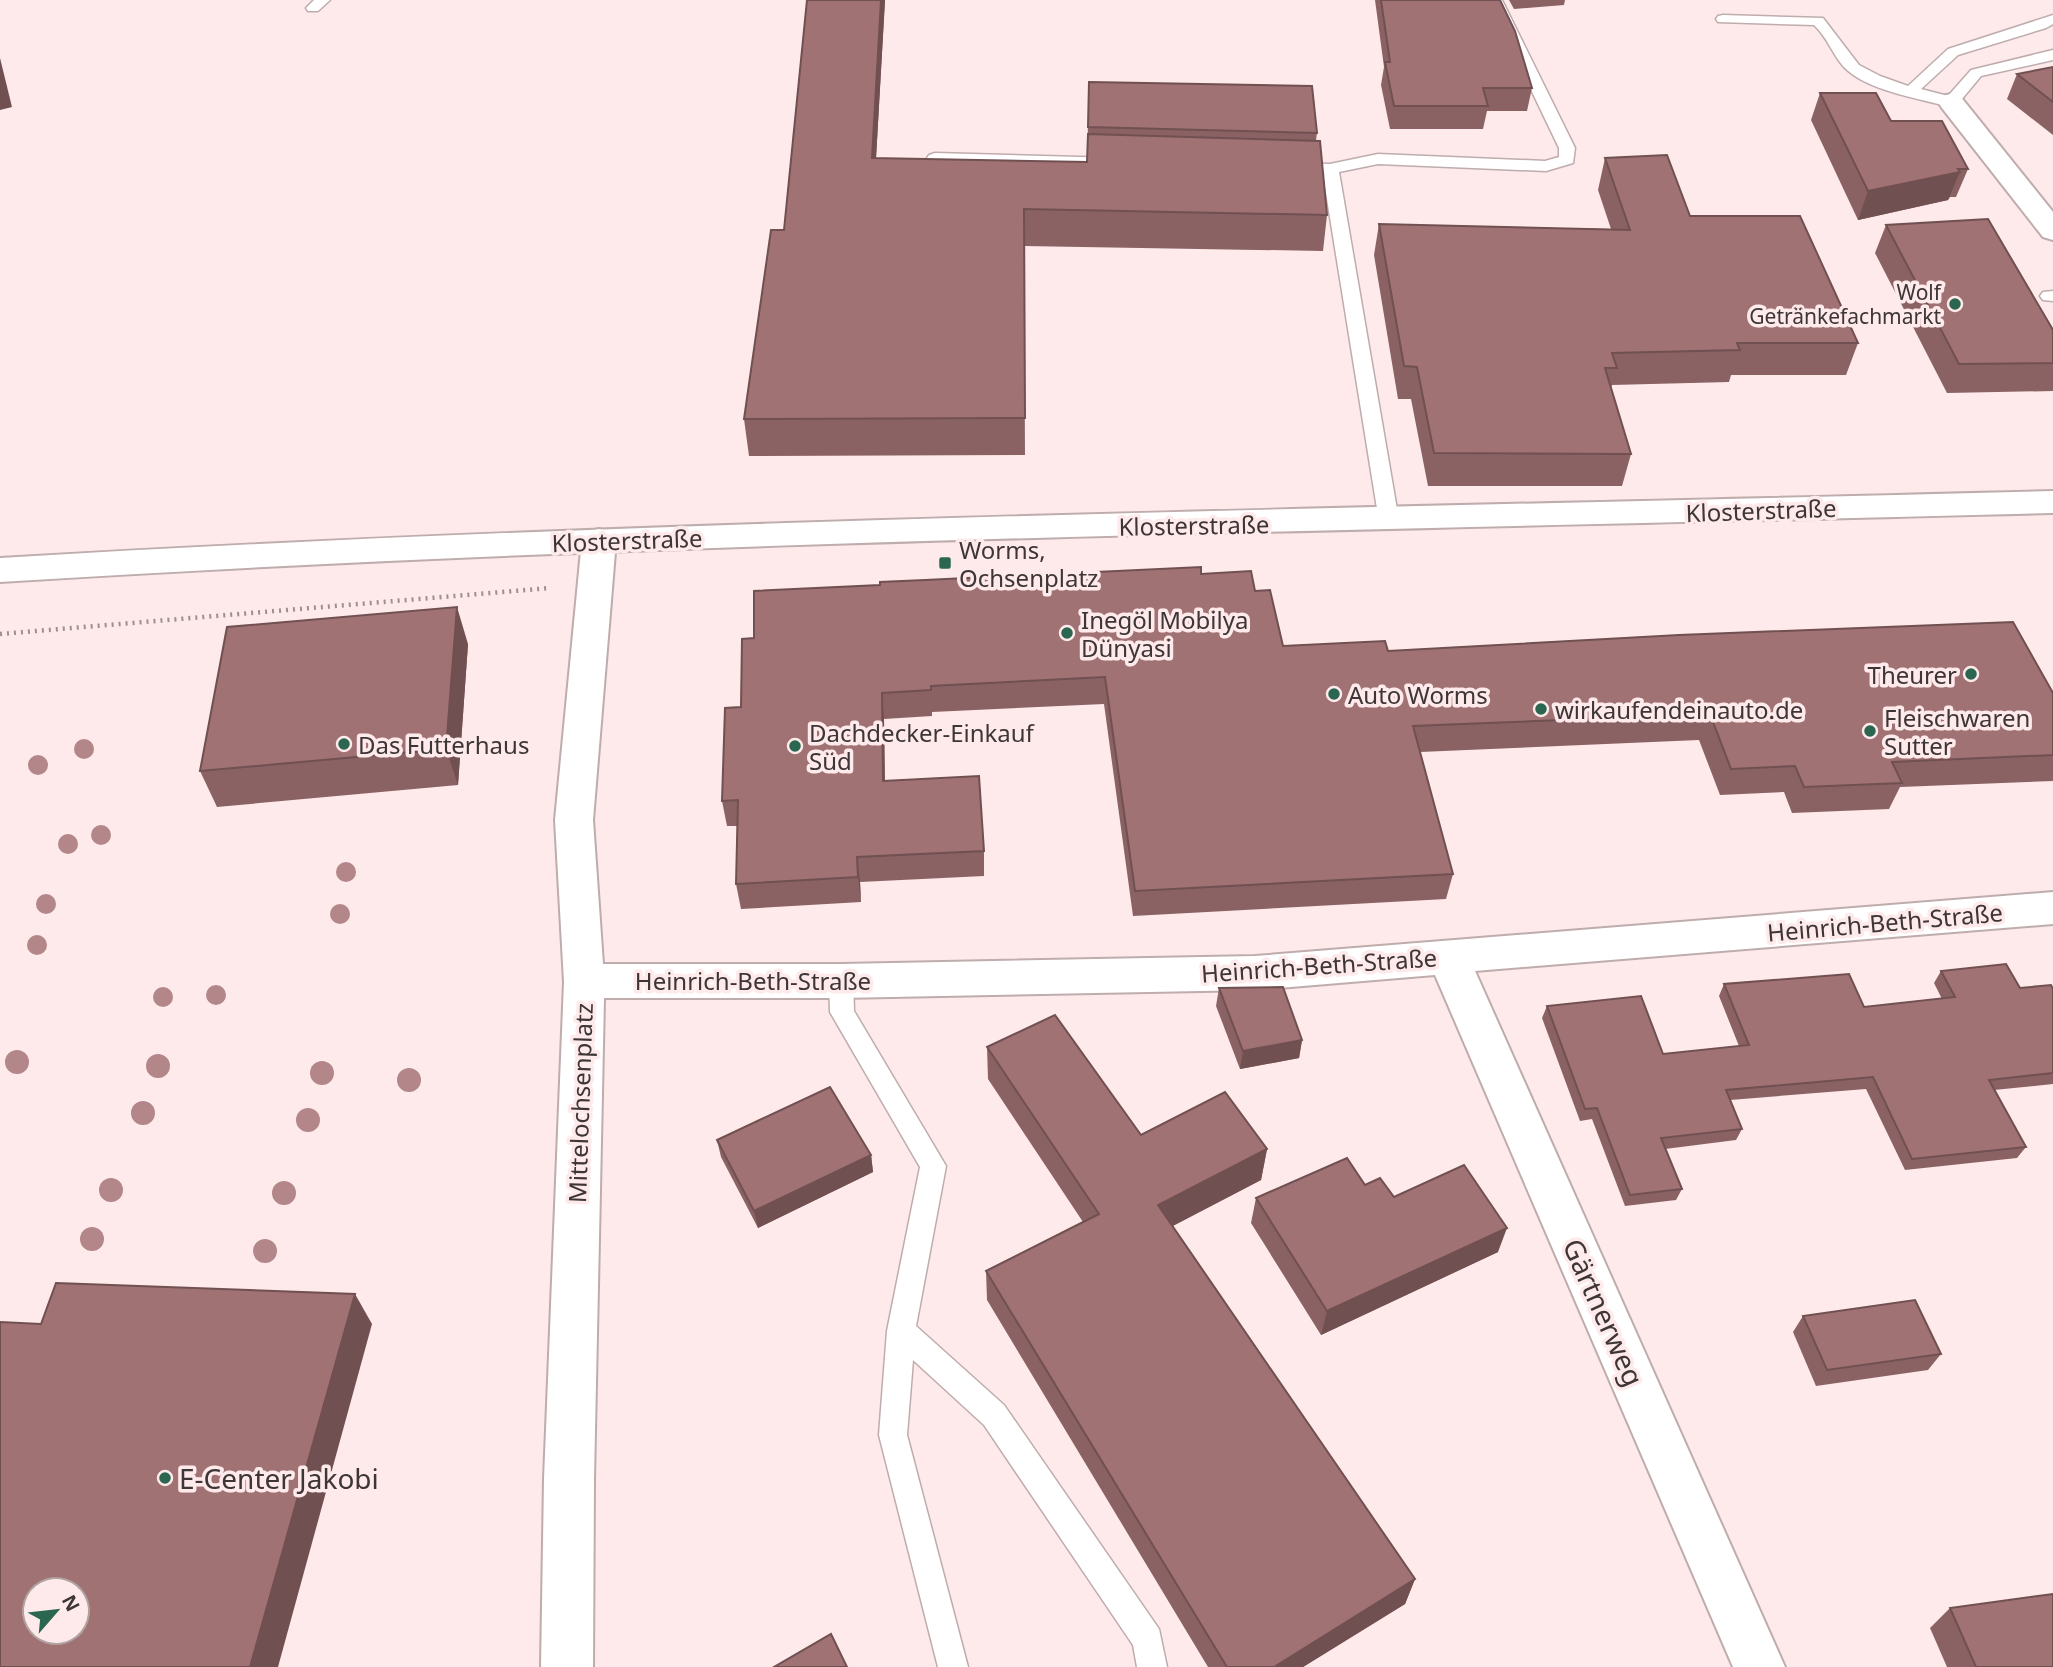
<svg xmlns="http://www.w3.org/2000/svg" width="2053" height="1667" font-family="'Noto Sans',sans-serif">
<style>
.lines{fill:none;stroke-linecap:round;stroke-linejoin:round}
.lane-casing{stroke:#bfacac;stroke-width:3}
.street-casing{stroke:#bfacac;stroke-width:4}
.secondary-casing{stroke:#bfacac;stroke-width:4}
.path{stroke:#9d8f90;stroke-width:4.5;stroke-dasharray:2 5;stroke-linecap:butt}
.lane{fill:#fff;fill-rule:evenodd}
.street{fill:#fff;fill-rule:evenodd}
.secondary{fill:#fff;fill-rule:evenodd}
.tree{fill:#b38689}
.wall{fill:#8a6264}
.shaded-wall{fill:#715051}
.building{fill:#a17274;stroke:#715051;stroke-width:2;fill-rule:evenodd}
.poi-dot{fill:#2a6650;stroke:#feeaea;stroke-width:2.5}
.labels{text-anchor:middle;dominant-baseline:central;stroke-width:7;stroke-linejoin:round;paint-order:stroke}
.far-poi-label{font-size:21px;fill:#3d3536;stroke:#feeaea;text-anchor:end}
.street-label{font-size:24px;fill:#3d3536;stroke:#feeaea}
.poi-label{font-size:24px;fill:#3d3536;stroke:#feeaea;text-anchor:start}
.near-street-label{font-size:28px;fill:#3d3536;stroke:#feeaea}
.near-poi-label{font-size:28px;fill:#3d3536;stroke:#feeaea;text-anchor:start}
</style>
<rect width="100%" height="100%" fill="#feeaea"/>
<g class="lines">
<defs>
<g id="lane">
<path d="M314 0H330L318 11H308L306 8Z"/>
<path d="M1488 0H1502L1575 148 1573 163 1546 171 1378 164 1339 172 1399 521 1396 526H1382L1379 521 1323 174 1291 173 1283 168 1291 163 1330 164 1378 154 1545 161 1559 157V148Z"/>
<path d="M1723 15 1823 18 1859 65 1880 76 1908 86 1948 49 2053 15V24L2046 28 1958 55 1921 89 1948 96 1971 70 2053 50V60L1981 76 1957 105 1951 107C1920 99 1864 90 1843 66 1832 53 1827 37 1814 25L1718 22 1716 19 1718 16Z"/>
<path d="M935 153 1117 158 1125 163 1117 168 929 161 927 158 929 155Z"/>
<path d="M2053 291V301L2043 300 2040 296 2043 292Z"/>
<path d="M841 971 850 974 853 981 854 1011 946 1166 916 1326 1004 1405 1159 1629 1167 1667H1137L1133 1645 984 1425 913 1360 907 1435 968 1667H938L879 1435 887 1331 920 1167 830 1012 829 981 832 974Z"/>
</g>
<g id="street">
<path d="M1951 94 1960 96 2053 212V240L2043 237 1942 108 1938 102 1942 96Z"/>
<path d="M599 529 611 532 616 540 593 820 603 964H841L1255 956 2053 892V924L1475 971 1785 1667H1733L1435 975 1255 990 841 998H604L594 1479 593 1667H541L544 1479 564 982 555 820 582 540 587 532Z"/>
</g>
<path id="secondary" d="M2053 491V513C1369 531 683 539 0 582V558C683 517 1369 509 2053 491Z"/>
</defs>
<!-- lane casing -->
<use href="#lane" class="lane-casing"/>
<!-- street casing -->
<use href="#street" class="street-casing"/>
<!-- secondary casing -->
<use href="#secondary" class="secondary-casing"/>
<!-- path -->
<path class="path" d="M0 634 550 588"/>
<!-- lane -->
<use href="#lane" class="lane"/>
<!-- street -->
<use href="#street" class="street"/>
<!-- secondary -->
<use href="#secondary" class="secondary"/>
</g>
<!-- trees -->
<g class="tree">
<circle cx="84" cy="749" r="10"/>
<circle cx="38" cy="765" r="10"/>
<circle cx="101" cy="835" r="10"/>
<circle cx="68" cy="844" r="10"/>
<circle cx="346" cy="872" r="10"/>
<circle cx="46" cy="904" r="10"/>
<circle cx="340" cy="914" r="10"/>
<circle cx="37" cy="945" r="10"/>
<circle cx="216" cy="995" r="10"/>
<circle cx="163" cy="997" r="10"/>
<circle cx="17" cy="1062" r="12"/>
<circle cx="158" cy="1066" r="12"/>
<circle cx="322" cy="1073" r="12"/>
<circle cx="409" cy="1080" r="12"/>
<circle cx="143" cy="1113" r="12"/>
<circle cx="308" cy="1120" r="12"/>
<circle cx="111" cy="1190" r="12"/>
<circle cx="284" cy="1193" r="12"/>
<circle cx="92" cy="1239" r="12"/>
<circle cx="265" cy="1251" r="12"/>
</g>
<!-- wall -->
<g class="wall">
<path d="M807 0H885L876 158 1087 162 1089 82 1317 133 1316 140 1327 215 1323 251 1024 246 1025 455 749 456 744 419 784 230Z"/>
<path d="M1375 0H1500L1532 88 1527 111H1487L1483 129H1390L1381 85 1384 67Z"/>
<path d="M1509 0H1565L1564 5 1514 9Z"/>
<path d="M2053 67V135L2007 99 2017 74Z"/>
<path d="M1820 93 1891 121 1968 169 1956 197H1950L1948 200 1858 220 1811 120Z"/>
<path d="M1605 158 1690 216 1858 343 1846 375H1731L1729 382 1612 385 1611 388 1631 454 1622 486H1428L1411 399H1398L1374 255 1379 224 1611 229 1598 190Z"/>
<path d="M1886 225 2053 330V391L1947 393 1875 253Z"/>
<path d="M1201 574 1255 591 1283 646 1388 651 2053 693V781L1900 787 1889 809 1792 813 1784 792 1720 795 1699 740 1420 752 1453 874 1446 899 1133 916 1104 704 932 712V716L884 719 885 781 984 851V876L860 882 861 902 741 909 736 884 737 826H727L722 801 754 638Z"/>
<path d="M468 644 458 785 217 807 200 771Z"/>
<path d="M1941 971 2020 988 2053 989V1084L1994 1090 2026 1147 2017 1158 1905 1170 1866 1089 1730 1100 1742 1129 1736 1140 1665 1149 1682 1189 1676 1200 1625 1206 1592 1119 1580 1121 1542 1018 1547 1006 1663 1054 1739 1046 1719 996 1724 984 1864 1007 1942 999 1934 983Z"/>
<path d="M1219 988 1302 1040 1299 1058 1240 1069 1216 1006Z"/>
<path d="M987 1047 1141 1135 1267 1149 1261 1180 1173 1226 1415 1579 1405 1604 1303 1667H1208L987 1300 986 1271 1083 1222 988 1079Z"/>
<path d="M717 1140 871 1155 873 1172 758 1228 721 1157Z"/>
<path d="M1365 1185 1394 1197 1498 1252 1321 1335 1251 1223 1256 1198Z"/>
<path d="M1803 1316 1941 1354 1928 1370 1816 1386 1793 1332Z"/>
<path d="M1950 1608 2053 1667H1947L1930 1628Z"/>
</g>
<!-- shaded-wall -->
<g class="shaded-wall">
<path d="M881 0H885L874 194 872 158Z"/>
<path d="M0 58 12 107 0 110Z"/>
<path d="M1960 172 1948 200 1858 220 1868 191Z"/>
<path d="M457 607 468 644 458 785 446 749Z"/>
<path d="M882 693 884 719 885 807 883 781Z"/>
<path d="M857 857 860 882 861 902 858 877Z"/>
<path d="M1302 1040 1299 1058 1240 1069 1243 1051Z"/>
<path d="M1267 1149 1261 1180 1155 1235 1158 1205Z"/>
<path d="M871 1155 873 1172 758 1228 754 1211Z"/>
<path d="M1507 1228 1498 1252 1321 1335 1327 1311Z"/>
<path d="M355 1294 372 1324 278 1667H250Z"/>
<path d="M1415 1579 1405 1604 1303 1667H1274Z"/>
</g>
<!-- building -->
<g class="building">
<path d="M807 0H881L872 158 1087 162 1088 134 1320 141 1327 215 1024 209 1025 418 744 419 771 230H784Z"/>
<path d="M1381 0H1500L1515 31 1532 88H1483L1488 106H1394L1385 62H1390Z"/>
<path d="M2053 67V102L2017 74Z"/>
<path d="M1089 82 1312 86 1317 133 1088 127Z"/>
<path d="M1820 93H1876L1891 121H1942L1968 169H1958L1960 172 1868 191Z"/>
<path d="M1667 155 1690 216H1800L1858 343H1737L1740 350 1612 353 1617 368H1605L1631 454 1434 453 1417 367 1404 366 1379 224 1630 230 1605 158Z"/>
<path d="M1988 219 2053 330V363L1959 364 1886 225Z"/>
<path d="M1201 567V574L1251 571 1255 591 1270 590 1283 646 1385 641 1388 651 1679 635 2013 622 2053 693V755L1892 762 1902 783 1804 787 1795 766 1731 769 1710 714 1413 726 1453 874 1135 891 1105 677 931 686V690L882 693 883 781 979 776 984 851 857 857 858 877 736 884 738 800 722 801 725 708 741 707 742 639 754 638V591L880 585V582L925 580Z"/>
<path d="M457 607 446 749 200 771 227 627Z"/>
<path d="M2006 964 2020 988 2051 985 2053 989V1073L1989 1080 2026 1147 1912 1159 1873 1077 1726 1090 1742 1129 1661 1138 1682 1189 1630 1195 1597 1108 1585 1109 1547 1006 1641 996 1663 1054 1749 1045 1724 984 1849 974 1864 1007 1955 997 1941 971Z"/>
<path d="M1283 987 1302 1040 1243 1051 1219 988Z"/>
<path d="M1055 1015 1141 1135 1225 1092 1267 1149 1158 1205 1415 1579 1274 1667H1227L986 1271 1099 1214 987 1047Z"/>
<path d="M830 1087 871 1155 754 1211 717 1140Z"/>
<path d="M1347 1158 1365 1185 1380 1178 1394 1197 1464 1165 1507 1228 1327 1311 1256 1198Z"/>
<path d="M56 1283 355 1294 250 1667H0V1322L41 1324ZM35 1590H77V1632H35Z"/>
<path d="M1915 1300 1941 1354 1827 1370 1803 1316Z"/>
<path d="M2053 1594V1667H1976L1950 1608Z"/>
<path d="M831 1634 847 1667H774Z"/>
</g>
<!-- markers -->
<g class="poi-dot">
<circle cx="1955" cy="304" r="7"/>
<rect x="938" y="556" width="14" height="14" rx="3.5"/>
<circle cx="1067" cy="633" r="7"/>
<circle cx="1971" cy="674" r="7"/>
<circle cx="1334" cy="694" r="7"/>
<circle cx="1541" cy="709" r="7"/>
<circle cx="1870" cy="731" r="7"/>
<circle cx="344" cy="744" r="7"/>
<circle cx="795" cy="746" r="7"/>
<circle cx="165" cy="1478" r="7"/>
</g>
<g class="labels">
<!-- far-poi labels -->
<g class="far-poi-label">
<text x="1941" y="292">Wolf<tspan x="1941" dy="24">Getränkefachmarkt</tspan></text>
</g>
<!-- street labels -->
<g class="street-label">
<text transform="translate(1761 510) rotate(-2)">Klosterstraße</text>
<text transform="translate(1194 525) rotate(-1)">Klosterstraße</text>
<text transform="translate(627 540) rotate(-2)">Klosterstraße</text>
<text transform="translate(1885 922) rotate(-5)">Heinrich-Beth-Straße</text>
<text transform="translate(1319 965) rotate(-4)">Heinrich-Beth-Straße</text>
<text x="753" y="980">Heinrich-Beth-Straße</text>
<text transform="translate(580 1103) rotate(-88)">Mittelochsenplatz</text>
</g>
<!-- poi labels -->
<g class="poi-label">
<text x="959" y="549">Worms,<tspan x="959" dy="28">Ochsenplatz</tspan></text>
<text x="1081" y="619">Inegöl Mobilya<tspan x="1081" dy="28">Dünyasi</tspan></text>
<text x="1957" y="674" text-anchor="end">Theurer</text>
<text x="1348" y="694">Auto Worms</text>
<text x="1555" y="709">wirkaufendeinauto.de</text>
<text x="1884" y="717">Fleischwaren<tspan x="1884" dy="28">Sutter</tspan></text>
<text x="809" y="732">Dachdecker-Einkauf<tspan x="809" dy="28">Süd</tspan></text>
<text x="358" y="744">Das Futterhaus</text>
</g>
<!-- near-street labels -->
<g class="near-street-label">
<text transform="translate(1604 1312) rotate(66)">Gärtnerweg</text>
</g>
<!-- near-poi labels -->
<g class="near-poi-label">
<text x="179" y="1478">E-Center Jakobi</text>
</g>
</g>
<!-- north arrow -->
<g transform="translate(56 1611) rotate(62)"><circle r="33" fill="#feeaea" stroke="#b1a2a2" stroke-width="2"/>
<path d="M0-5L12 26L0 18L-12 26Z" fill="#2a6650"/>
<text y="-10" font-size="19" font-weight="bold" text-anchor="middle" fill="#3d3536">N</text>
</g>
</svg>
